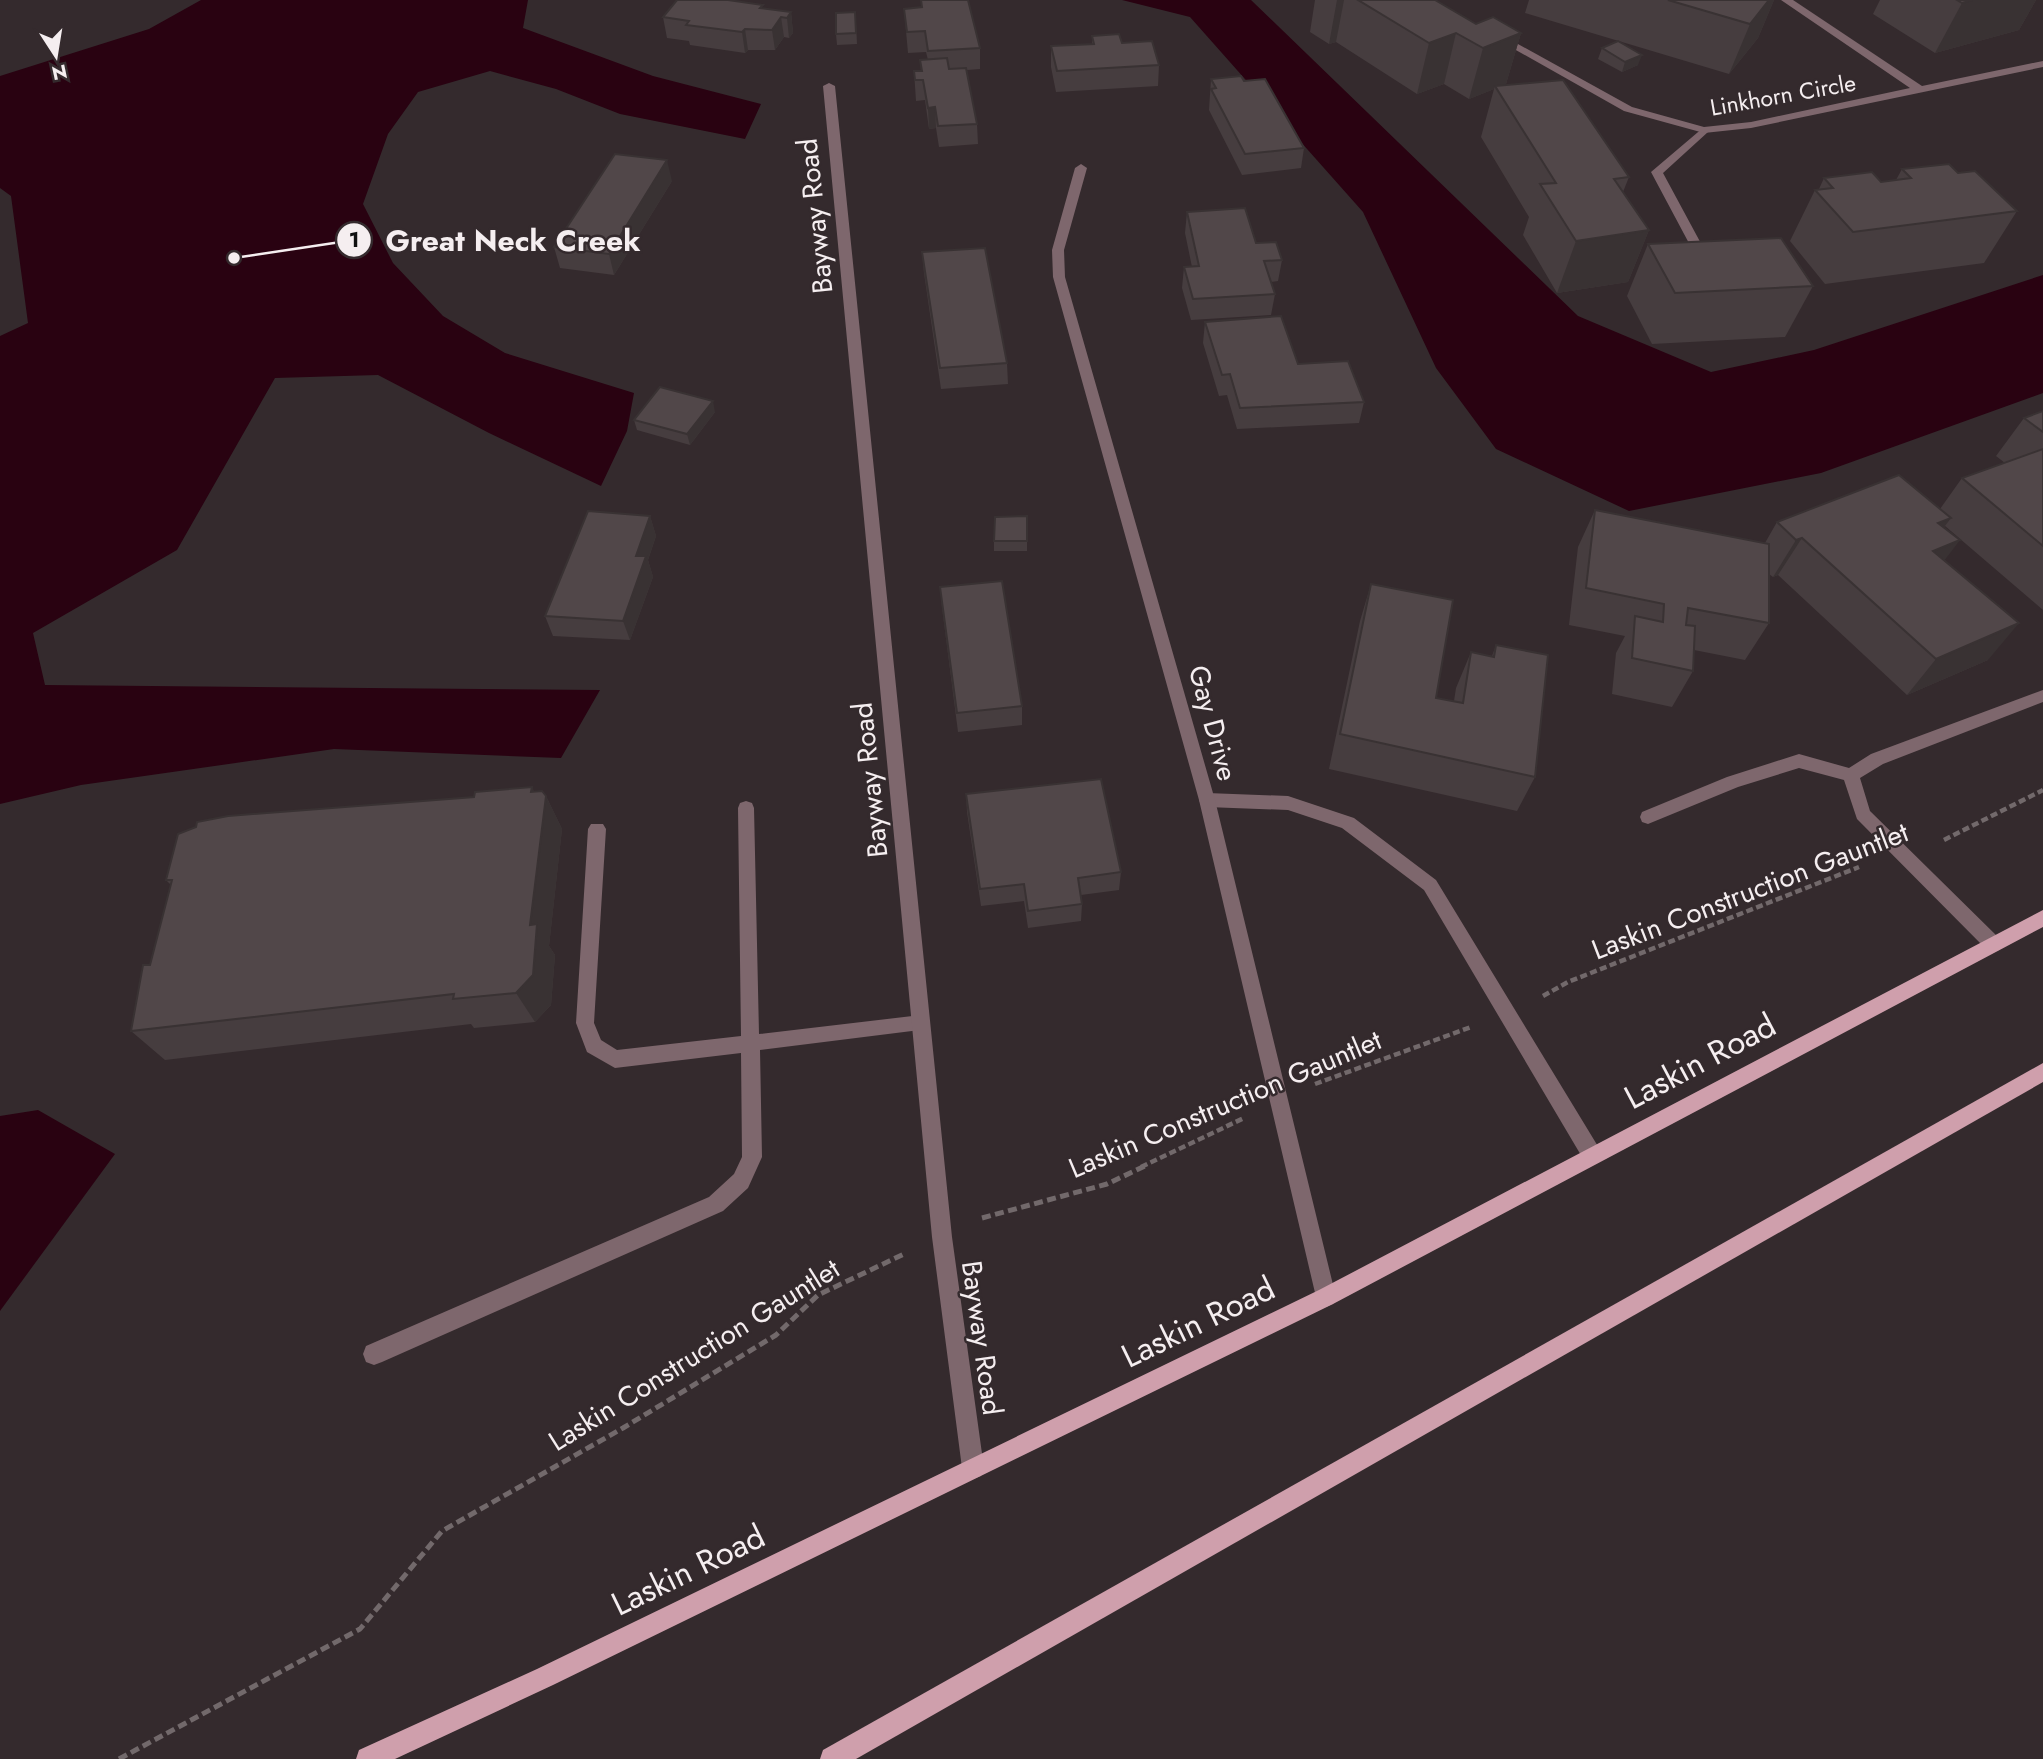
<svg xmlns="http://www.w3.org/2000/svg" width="2043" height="1759" font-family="Jost,sans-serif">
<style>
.water{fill:#290211}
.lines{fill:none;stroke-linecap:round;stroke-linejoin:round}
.path-far1{stroke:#72696b;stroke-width:4.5;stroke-dasharray:7 3.5;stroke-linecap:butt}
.path{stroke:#72696b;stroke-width:5;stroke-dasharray:9 4.5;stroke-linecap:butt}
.lane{fill:#7e676d;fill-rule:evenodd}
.street{fill:#7e676d;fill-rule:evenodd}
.primary{fill:#cf9fac;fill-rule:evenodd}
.wall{fill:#463d3f}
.shaded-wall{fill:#393233}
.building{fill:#514749;stroke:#393233;stroke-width:2}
.labels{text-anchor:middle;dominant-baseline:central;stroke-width:5;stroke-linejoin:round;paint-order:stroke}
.far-street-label{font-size:23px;fill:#f5eef0;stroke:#342a2d}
.street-label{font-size:28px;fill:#f5eef0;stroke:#342a2d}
.near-street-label{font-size:33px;fill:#f5eef0;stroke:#342a2d}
.leader{fill:none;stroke:#f5eef0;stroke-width:2.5}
.callout-dot{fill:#f5eef0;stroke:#342a2d;stroke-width:2.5}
.mark-label{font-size:21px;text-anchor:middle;font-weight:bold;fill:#111}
.callout-label{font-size:30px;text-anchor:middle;font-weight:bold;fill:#f5eef0;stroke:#342a2d;stroke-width:5;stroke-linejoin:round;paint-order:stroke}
</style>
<rect width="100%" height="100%" fill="#342a2d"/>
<!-- water -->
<g class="water">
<path d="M201 0H528L523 28 653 76 761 104 745 139 620 114 556 89 490 71 418 92 388 134 363 204 393 263 443 316 505 353 634 393 627 431 601 486 489 433 378 375 275 378 177 550 33 633 45 685 600 690 561 758 334 749 81 785 0 804V336L28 323 11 196 0 188V76L149 29Z"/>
<path d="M1122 0H1251L1578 316 1711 372 1814 350 2043 275V393L1821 473 1629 511 1496 449 1436 368 1363 212 1190 17Z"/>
<path d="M38 1110 115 1154 0 1311V1116Z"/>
</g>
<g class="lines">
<!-- path-far1 -->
<g class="path-far1">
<path d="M1944 840 2043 790"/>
<path d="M1543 996 1568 982 1859 867"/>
<path d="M1315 1084 1471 1027"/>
<path d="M1141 1167 1244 1118"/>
</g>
<!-- path -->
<g class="path">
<path d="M982 1218 1107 1184 1145 1166"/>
<path d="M119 1759 360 1629 442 1531 623 1428 776 1335 818 1295 904 1254"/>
</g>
<!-- lane -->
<g class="lane">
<path d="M1704 127 1708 128V132L1663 173 1711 262 1705 266 1699 262 1651 172Z"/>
<path d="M2043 690V702L1883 764 1860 778 1870 811 1999 938 2002 944 1999 950 1993 952 1987 950 1857 819 1844 780 1799 768 1738 787 1648 824 1642 822 1640 817 1642 812 1727 777 1799 754 1849 768 1871 754Z"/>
<path d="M1207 793 1288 796 1354 818 1436 880 1599 1148 1602 1155 1599 1162 1592 1164 1585 1162 1424 890 1342 828 1288 810 1207 807 1201 805 1199 800 1201 795Z"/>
<path d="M746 801 752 803 754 808 759 1034 921 1015 928 1017 930 1023 928 1029 760 1050 762 1157 748 1188 723 1211 382 1362 374 1365 366 1362 363 1354 366 1346 709 1197 734 1174 742 1157 741 1053 615 1068 587 1052 576 1023 588 829 591 824H603L606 829 594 1023 601 1040 617 1050 741 1036 738 808 740 803Z"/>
</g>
<!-- street -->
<g class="street">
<path d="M1781 0H1793L1922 86 2043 61V67L1751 128 1704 133 1624 111 1491 36 1500 34 1632 107 1704 127 1751 122 1910 88Z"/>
<path d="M829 83 835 86 952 1237 984 1468 981 1476 973 1479 965 1476 962 1468 932 1237 823 86Z"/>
<path d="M1081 164 1087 168 1064 250 1065 277 1215 800 1336 1297 1333 1304 1326 1307 1319 1304 1316 1297 1199 800 1053 277 1052 250 1075 168Z"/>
</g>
<!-- primary -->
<g class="primary">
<path d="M2043 910V927L1333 1304 553 1685 395 1759H356L359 1750 537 1669 1319 1290Z"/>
<path d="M2043 1063V1082L856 1759H820L823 1750Z"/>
</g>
</g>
<!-- wall -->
<g class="wall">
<path d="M921 0 980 48V69L967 70 977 124 978 144 939 147 936 128 929 129 925 100 916 101 914 71H921L920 60H928L926 52 908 53 904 9 921 7Z"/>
<path d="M1315 0H1435L1476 24 1521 33 1506 84 1504 85 1629 177 1623 192 1649 230 1628 282 1557 293 1523 235 1529 217 1481 137 1494 89 1469 99 1444 84 1417 94 1336 42 1329 44 1310 32Z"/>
<path d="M1529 0H1774L1758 38 1729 74 1525 13Z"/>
<path d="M1880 0H2036L2019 30 1935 53 1873 14Z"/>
<path d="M763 8 791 12 793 33 789 38 784 37 775 50H748L745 53 690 45 689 41 667 38 663 17Z"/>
<path d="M856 23 857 44 837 45 836 34Z"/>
<path d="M1092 36 1122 43 1159 65 1158 86 1056 92 1051 67V46L1092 44Z"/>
<path d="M1602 48 1638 65 1622 72 1598 59Z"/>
<path d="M1211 79 1244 81 1304 148 1301 168 1242 175 1209 110Z"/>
<path d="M1902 169 1958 173 2017 211 1984 263 1825 284 1790 241 1815 190 1819 189 1824 178 1881 182 1896 180Z"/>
<path d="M672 181 614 275 560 268 554 247Z"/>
<path d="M1187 212 1256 243 1282 260 1278 281 1271 282 1275 294 1271 315 1191 320 1182 288 1184 267H1192L1185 233Z"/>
<path d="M1648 244 1813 286 1785 337 1652 344 1627 296Z"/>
<path d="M922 252 1007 363 1008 384 941 389 924 273Z"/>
<path d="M1205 322 1298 364 1364 402 1359 423 1237 429 1227 395 1219 396 1203 343Z"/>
<path d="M2043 411V610L1945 526 1944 527 1945 560 1988 660 1907 695 1778 575 1773 577 1769 574V623L1745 660 1694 650 1693 671 1672 707 1612 694 1616 653 1625 636 1569 625 1578 547 1595 510 1765 543 1777 522 1940 509 1962 478 2005 463 1996 456 2024 418Z"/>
<path d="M715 412 690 445 637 430 634 420Z"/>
<path d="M650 516 656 536 648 560 653 577 630 640 553 636 545 616Z"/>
<path d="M1027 516V551H994V541Z"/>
<path d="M1371 584 1436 698 1454 701 1456 688 1471 652 1492 656 1496 645 1535 777 1517 811 1329 769 1360 621Z"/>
<path d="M940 587 1022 706V725L958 732 942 607Z"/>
<path d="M532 787 534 792 546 796 562 829 549 946 555 955 551 1005 535 1022 474 1028 471 1024 165 1060 131 1031 150 965 171 885 166 880 474 797Z"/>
<path d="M966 794 1121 872 1119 890 1081 895 1082 904 1081 921 1028 928 1024 901 981 906 967 812Z"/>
</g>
<!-- shaded-wall -->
<g class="shaded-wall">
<path d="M1337 0H1344L1336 42 1329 44Z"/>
<path d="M1769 0H1774L1758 38 1729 74 1750 24Z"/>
<path d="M1972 0H2036L2019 30 1935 53 1962 3Z"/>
<path d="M791 12 793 33 789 38 787 18Z"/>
<path d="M781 17 784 37 775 50 772 30Z"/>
<path d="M745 29 748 50 745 53 742 32Z"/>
<path d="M1456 33 1444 84 1417 94 1429 43Z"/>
<path d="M1521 33 1506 84 1497 88 1495 86 1494 89 1469 99 1483 48Z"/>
<path d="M1642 55 1638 65 1622 72 1625 62Z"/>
<path d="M935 107 936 128 929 129 928 108Z"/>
<path d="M667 160 672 181 614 275 609 254Z"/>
<path d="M1649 230 1628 282 1557 293 1576 241Z"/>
<path d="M713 401 715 412 690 445 687 434Z"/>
<path d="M650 516 656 536 648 560 653 577 630 640 623 621 636 556Z"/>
<path d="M1951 518 1923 555 1938 523Z"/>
<path d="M1802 538 1778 575 1773 577 1796 540Z"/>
<path d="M1960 540 1931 578 1933 551Z"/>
<path d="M2019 623 1988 660 1907 695 1936 659Z"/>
<path d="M532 787 544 811 546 796 562 829 549 946 555 955 551 1005 535 1022 516 993 530 925Z"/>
</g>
<!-- building -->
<g class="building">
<path d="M677 0H728L763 5 760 8 791 12 787 18 781 17 772 30 745 29 742 32 686 25 689 21 663 17Z"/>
<path d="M921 0H968L980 48 928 51 925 31 907 32 904 9 922 7Z"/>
<path d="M1358 0H1435L1476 24 1493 17 1521 33 1483 48 1456 33 1429 43Z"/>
<path d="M1668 0H1769L1750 24Z"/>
<path d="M1957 0H1972L1962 3Z"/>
<path d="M855 12 856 33 836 34V13Z"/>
<path d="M1119 34 1122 43 1152 41 1159 65 1057 71 1051 46 1094 44 1092 36Z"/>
<path d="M1618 41 1642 55 1625 62 1602 48Z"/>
<path d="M947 58 949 69 966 68 977 124 938 126 935 107 928 108 923 80H915L914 71H922L920 60Z"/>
<path d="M1241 76 1244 81 1265 79 1304 148 1245 154 1211 89 1216 88 1211 79Z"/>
<path d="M1563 80 1629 177 1614 179 1649 230 1576 241 1540 184 1556 183 1495 86Z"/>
<path d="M615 154 667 160 609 254 554 247Z"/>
<path d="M1949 164 1958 173 1975 171 2017 211 1853 232 1815 190 1833 188 1824 178 1872 172 1881 182 1911 178 1902 169Z"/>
<path d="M1245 208 1256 243 1276 242 1282 260 1264 261 1275 294 1193 299 1184 267 1199 266 1187 212Z"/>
<path d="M1781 238 1813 286 1675 293 1648 244Z"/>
<path d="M985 248 1007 363 940 368 922 252Z"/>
<path d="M1281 316 1298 364 1348 361 1364 402 1240 408 1230 374 1222 375 1205 322Z"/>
<path d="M660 387 713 401 687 434 634 420Z"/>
<path d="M2043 411V432L2024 418Z"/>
<path d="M2043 449V546L1962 478Z"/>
<path d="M1899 475 1951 518 1938 523 1960 540 1933 551 2019 623 1936 659 1802 538 1796 540 1777 522Z"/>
<path d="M1595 510 1769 544V623L1688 608 1686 625 1695 626 1693 671 1632 658 1635 616 1663 622 1664 604 1586 588Z"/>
<path d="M588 511 650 516 636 556H646L623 621 545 616Z"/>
<path d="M1027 516V541H994L995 517Z"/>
<path d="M1002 581 1022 706 957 713 940 587Z"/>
<path d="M1371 584 1453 600 1436 698 1463 703 1471 652 1494 657 1496 645 1548 655 1535 777 1340 734Z"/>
<path d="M1101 779 1121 872 1078 878 1082 904 1028 911 1024 884 980 889 966 794Z"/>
<path d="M532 787 531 792 542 791 546 796 530 925 537 924 533 975 516 993 453 999 454 994 131 1031 143 965H150L172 880H166L178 834 196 827 197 822 228 816 474 797 475 792Z"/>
</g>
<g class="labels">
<!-- far-street labels -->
<g class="far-street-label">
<text transform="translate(1783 95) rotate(-10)">Linkhorn Circle</text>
</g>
<!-- street labels -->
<g class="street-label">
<text transform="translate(815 216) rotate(-96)">Bayway Road</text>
<text transform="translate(1213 723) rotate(75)">Gay Drive</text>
<text transform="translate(870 780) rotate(-96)">Bayway Road</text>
<text transform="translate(1750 891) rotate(-21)">Laskin Construction Gauntlet</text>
<text transform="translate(1225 1104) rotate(-23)">Laskin Construction Gauntlet</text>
<text transform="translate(982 1338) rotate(82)">Bayway Road</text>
<text transform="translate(694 1355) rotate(-32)">Laskin Construction Gauntlet</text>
</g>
<!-- near-street labels -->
<g class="near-street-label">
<text transform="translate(1700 1061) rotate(-28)">Laskin Road</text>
<text transform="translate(1198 1322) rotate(-26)">Laskin Road</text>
<text transform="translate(688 1570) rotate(-26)">Laskin Road</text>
</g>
</g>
<!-- callouts -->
<path class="leader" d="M234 258L354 240"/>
<g class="callout-dot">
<circle cx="234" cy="258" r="7"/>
<circle cx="354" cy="240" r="18"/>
</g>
<g class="mark-label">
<text x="354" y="247">1</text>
</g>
<g class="callout-label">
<text x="513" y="251">Great Neck Creek</text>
</g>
<!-- north arrow -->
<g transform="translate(56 56) rotate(168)" stroke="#342a2d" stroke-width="5" paint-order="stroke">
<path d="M0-5L12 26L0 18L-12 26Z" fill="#f5eef0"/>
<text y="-10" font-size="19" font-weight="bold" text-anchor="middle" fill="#f5eef0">N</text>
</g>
</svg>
